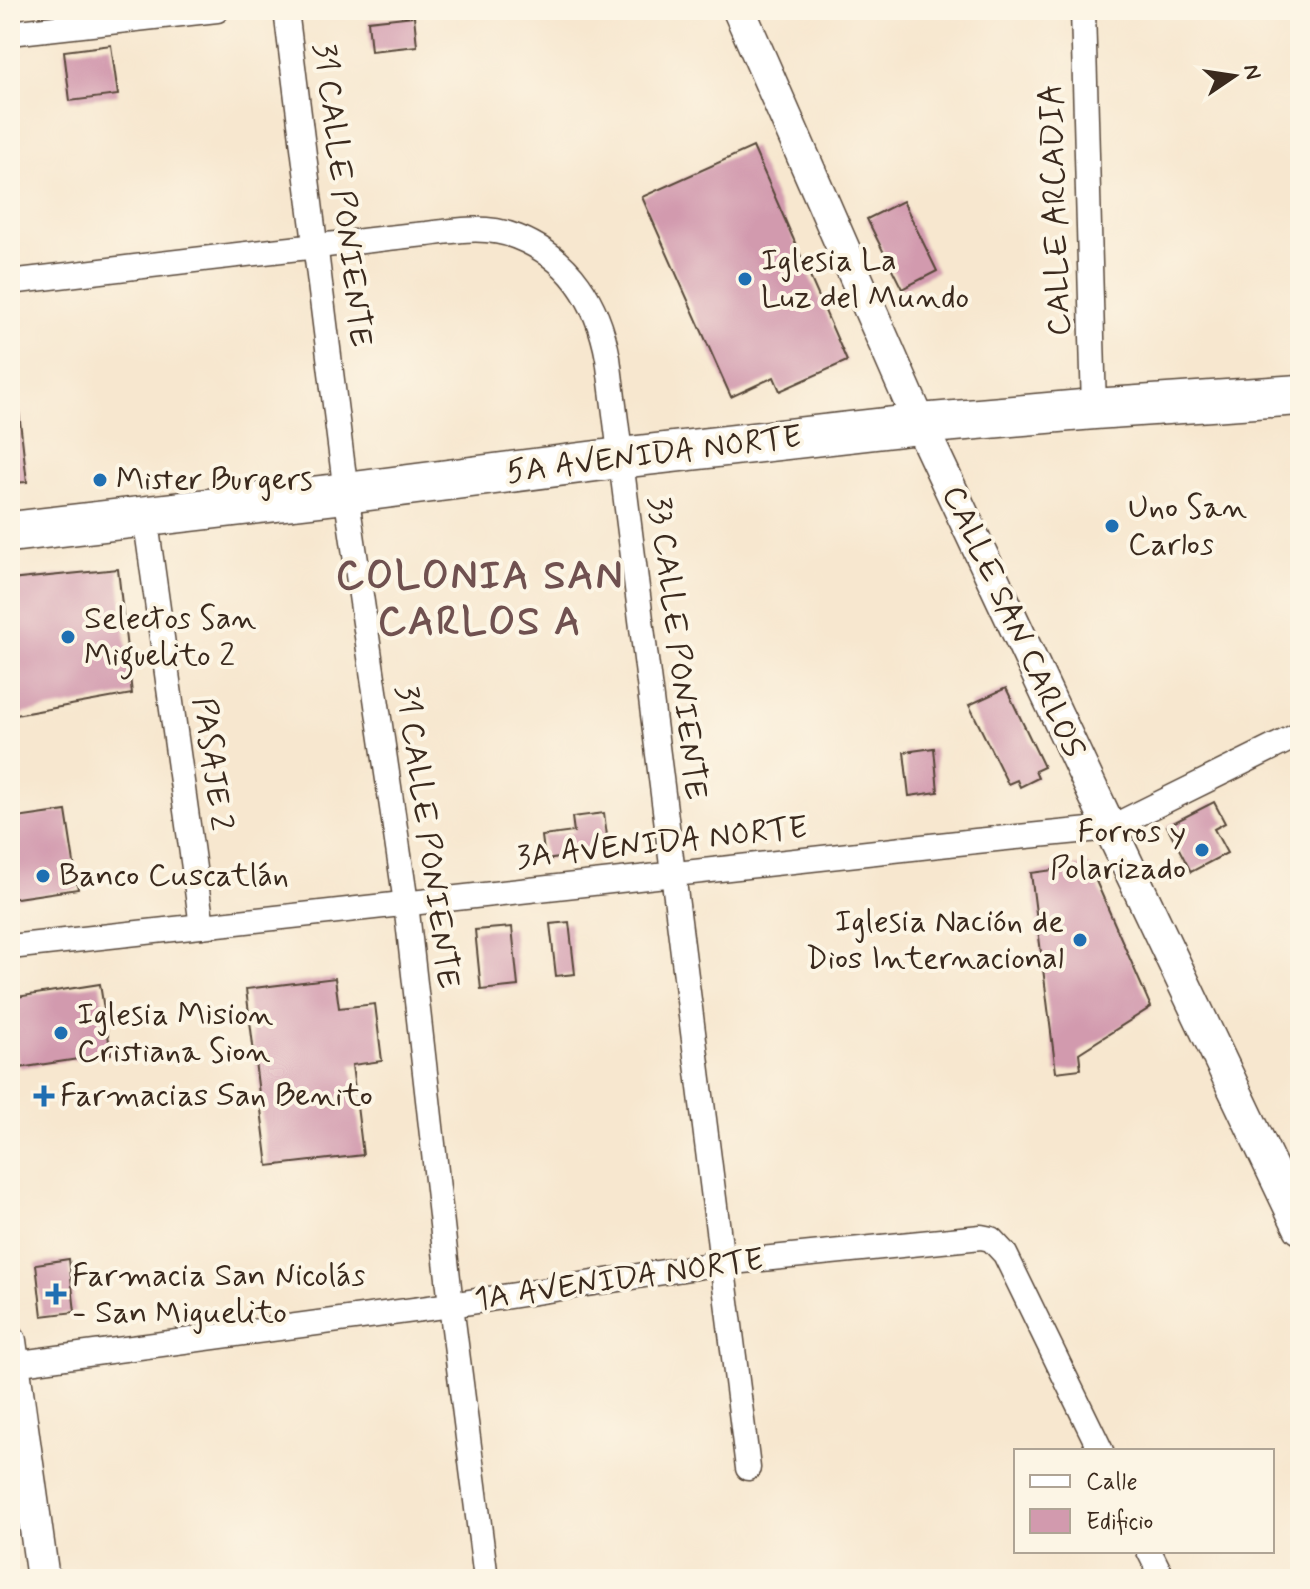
<svg xmlns="http://www.w3.org/2000/svg" width="1310" height="1589" font-family="Mynerve,sans-serif">
<style>
.building{fill:#d29aae}
.lines{fill:none;stroke-linecap:round;stroke-linejoin:round}
.minor-casing{stroke:#574639;stroke-width:27}
.tertiary-casing{stroke:#574639;stroke-width:35}
.primary-casing{stroke:#574639;stroke-width:43}
.minor{stroke:#fff;stroke-width:24}
.tertiary{stroke:#fff;stroke-width:32}
.primary{stroke:#fff;stroke-width:40}
.poi-dot{fill:#1f6fb2;stroke:#fcf5e5;stroke-width:3}
.labels{text-anchor:middle;dominant-baseline:central;stroke-width:8;stroke-linejoin:round;paint-order:stroke}
.street-label{font-size:32px;fill:#3b2a1e;stroke:#fcf5e5}
.poi-label{font-size:32px;fill:#3b2a1e;stroke:#fcf5e5;text-anchor:start}
.district-label{font-size:40px;font-weight:bold;letter-spacing:2px;fill:#705150;stroke:#fcf5e5}
</style>
<rect width="100%" height="100%" fill="#fcf5e5"/>
<filter id="ink" filterUnits="userSpaceOnUse"><feTurbulence type="fractalNoise" baseFrequency=".0125" numOctaves="2"/><feDisplacementMap in="SourceGraphic" scale="16" xChannelSelector="R" yChannelSelector="G"/><feConvolveMatrix kernelMatrix="1 2 1 2 8 2 1 2 1" color-interpolation-filters="sRGB"/></filter>
<filter id="wash" filterUnits="userSpaceOnUse"><feTurbulence type="fractalNoise" baseFrequency=".006" numOctaves="4" result="noise"/><feDisplacementMap in="SourceGraphic" scale="32" xChannelSelector="R" yChannelSelector="G"/><feGaussianBlur stdDeviation="1.8" result="paint"/><feColorMatrix in="noise" values="0 0 0 0 0 0 0 0 0 0 0 0 0 0 0 0 0 1.4 0 .05"/><feComposite in="paint" operator="in"/></filter>
<g filter="url(#wash)">
<rect width="100%" height="100%" fill="#f7e7cf"/>
<g id="blocks">
<!-- building -->
<g class="building">
<path d="M414 16 417 46 371 51 368 21Z"/>
<path d="M111 45 118 95 70 101 64 51Z"/>
<path d="M753 147 847 361 780 391 774 377 731 397 642 197Z"/>
<path d="M903 201 937 271 902 289 867 219Z"/>
<path d="M19 412 27 482 10 483V413Z"/>
<path d="M118 569 132 694 10 716V580Z"/>
<path d="M1006 688 1044 767 1035 771 1038 778 1020 787 1017 780 1008 784 969 705Z"/>
<path d="M934 748 938 792 909 796 904 752Z"/>
<path d="M1214 802 1225 823 1214 829 1227 853 1191 872 1167 826Z"/>
<path d="M66 811 78 889 10 899V819Z"/>
<path d="M604 813 609 851 545 860 542 836 574 832 572 817Z"/>
<path d="M1089 865 1151 1007 1079 1053 1081 1069 1056 1072 1031 873Z"/>
<path d="M569 922 575 974 556 976 550 924Z"/>
<path d="M512 927 518 986 481 990 475 930Z"/>
<path d="M335 978 339 1008 375 1004 382 1061 352 1065 363 1155 268 1166 246 989Z"/>
<path d="M100 984 111 1054 19 1068 10 1012V998Z"/>
<path d="M69 1259 75 1312 42 1316 36 1264Z"/>
</g>
</g>
</g>
<g filter="url(#ink)">
<use href="#blocks" fill-opacity="0" stroke="#574639" stroke-width="2"/>
<g class="lines">
<defs>
<g id="minor">
<path d="M286 10 346 493 406 903 451 1305 486 1579"/>
<path d="M1083 10 1094 409"/>
<path d="M10 33 217 10"/>
<path d="M10 282C125 268 240 254 355 242 379 239 403 236 427 234 458 230 488 225 517 237 570 258 598 303 608 358L748 1468"/>
<path d="M145 515 202 926"/>
<path d="M10 947 976 841 1110 828 1300 734"/>
<path d="M13 1364 451 1305 722 1263 981 1237 991 1239 1005 1254 1101 1451"/>
<path d="M1149 1551 1163 1579"/>
</g>
<g id="tertiary">
<path d="M739 10 920 424 1110 828 1300 1228"/>
<path d="M10 1341 43 1579"/>
</g>
<path id="primary" d="M10 532 346 493 620 458 920 424 1094 409 1300 395"/>
</defs>
<!-- minor casing -->
<use href="#minor" class="minor-casing"/>
<!-- tertiary casing -->
<use href="#tertiary" class="tertiary-casing"/>
<!-- primary casing -->
<use href="#primary" class="primary-casing"/>
<!-- minor -->
<use href="#minor" class="minor"/>
<!-- tertiary -->
<use href="#tertiary" class="tertiary"/>
<!-- primary -->
<use href="#primary" class="primary"/>
</g>
</g>
<!-- markers -->
<g class="poi-dot">
<circle cx="745" cy="279" r="8"/>
<circle cx="100" cy="480" r="8"/>
<circle cx="1112" cy="526" r="8"/>
<circle cx="68" cy="637" r="8"/>
<circle cx="1202" cy="850" r="8"/>
<circle cx="43" cy="876" r="8"/>
<circle cx="1080" cy="940" r="8"/>
<circle cx="61" cy="1033" r="8"/>
<path d="M40 1084h8v8h8v8h-8v8h-8v-8h-8v-8h8z"/>
<path d="M52 1282h8v8h8v8h-8v8h-8v-8h-8v-8h8z"/>
</g>
<g class="labels">
<!-- street labels -->
<g class="street-label">
<text transform="translate(342 195) rotate(83)">31 CALLE PONIENTE</text>
<text transform="translate(1056 210) rotate(-92)">CALLE ARCADIA</text>
<text transform="translate(654 455) rotate(-7)">5A AVENIDA NORTE</text>
<text transform="translate(1013 622) rotate(65)">CALLE SAN CARLOS</text>
<text transform="translate(677 648) rotate(83)">33 CALLE PONIENTE</text>
<text transform="translate(212 764) rotate(82)">PASAJE 2</text>
<text transform="translate(427 837) rotate(82)">31 CALLE PONIENTE</text>
<text transform="translate(662 843) rotate(-6)">3A AVENIDA NORTE</text>
<text transform="translate(619 1280) rotate(-8)">1A AVENIDA NORTE</text>
</g>
<!-- poi labels -->
<g class="poi-label">
<text x="761" y="261">Iglesia La<tspan x="761" dy="37">Luz del Mundo</tspan></text>
<text x="116" y="480">Mister Burgers</text>
<text x="1128" y="508">Uno San<tspan x="1128" dy="37">Carlos</tspan></text>
<text x="84" y="619">Selectos San<tspan x="84" dy="37">Miguelito 2</tspan></text>
<text x="1186" y="832" text-anchor="end">Forros y<tspan x="1186" dy="37">Polarizado</tspan></text>
<text x="59" y="876">Banco Cuscatlán</text>
<text x="1064" y="922" text-anchor="end">Iglesia Nación de<tspan x="1064" dy="37">Dios Internacional</tspan></text>
<text x="77" y="1015">Iglesia Mision<tspan x="77" dy="37">Cristiana Sion</tspan></text>
<text x="60" y="1096">Farmacias San Benito</text>
<text x="72" y="1276">Farmacia San Nicolás<tspan x="72" dy="37">- San Miguelito</tspan></text>
</g>
<!-- district labels -->
<g class="district-label">
<text x="480" y="577">COLONIA SAN<tspan x="480" dy="46">CARLOS A</tspan></text>
</g>
</g>
<!-- margin -->
<rect width="1310" height="1589" fill="none" stroke="#fcf5e5" stroke-width="40"/>
<!-- legend -->
<rect x="1014" y="1449" width="260" height="104" fill="#fcf5e5" stroke="#afa495" stroke-width="2"/>
<rect x="1030" y="1475" width="40" height="12" fill="#ffffff" stroke="#afa495" stroke-width="2"/>
<text x="1086" y="1489" font-size="24" fill="#3b2a1e">Calle</text>
<rect x="1030" y="1509" width="40" height="24" fill="#d29aae" stroke="#afa495" stroke-width="2"/>
<text x="1086" y="1529" font-size="24" fill="#3b2a1e">Edificio</text>
<!-- north arrow -->
<g transform="translate(1234 76) rotate(77)" stroke="#fcf5e5" stroke-width="6" paint-order="stroke">
<path d="M0-6L14 30L0 20L-14 30Z" fill="#3b2a1e"/>
<text y="-12" font-size="22" font-weight="bold" text-anchor="middle" fill="#3b2a1e">N</text>
</g>
</svg>
